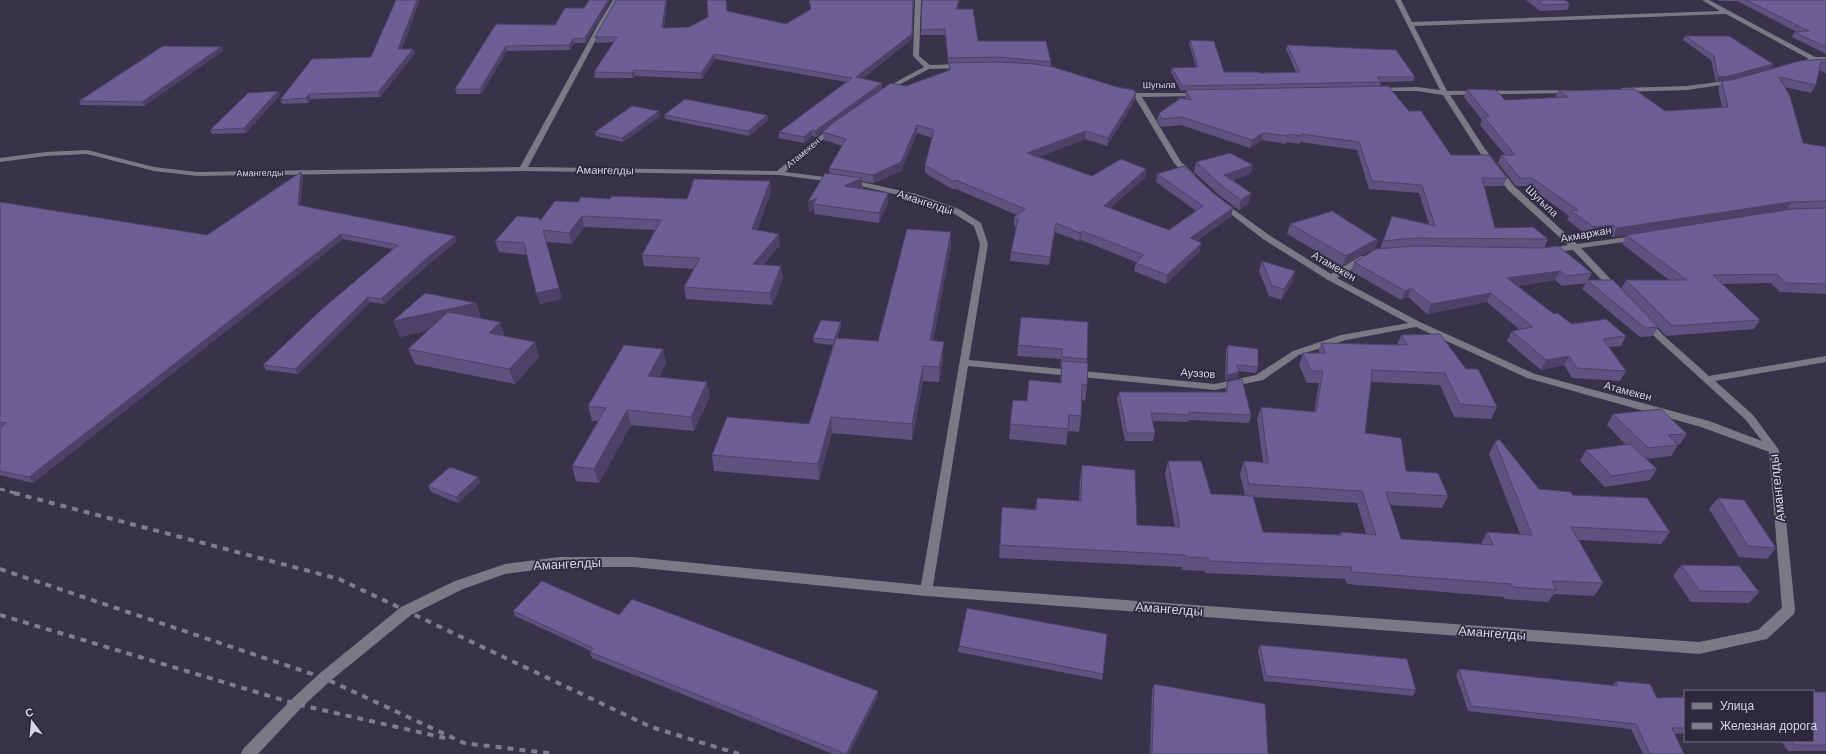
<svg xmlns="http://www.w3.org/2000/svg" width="1826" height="754" font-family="Helvetica,sans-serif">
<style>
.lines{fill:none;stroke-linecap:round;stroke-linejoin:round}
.minor{fill:#7c7986;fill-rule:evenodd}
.rail-far1{stroke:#817c91;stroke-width:3;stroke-dasharray:5 5;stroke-linecap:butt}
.rail{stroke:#817c91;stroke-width:4;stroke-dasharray:6 6;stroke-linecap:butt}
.wall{fill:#5d5280;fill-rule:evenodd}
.shaded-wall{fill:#4c4268}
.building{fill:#6c5f95;stroke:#4c4268}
.labels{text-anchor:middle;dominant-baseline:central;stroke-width:3.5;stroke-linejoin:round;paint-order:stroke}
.far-street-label{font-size:9px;fill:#d8d5e5;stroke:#2e2840}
.street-label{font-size:11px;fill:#d8d5e5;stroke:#2e2840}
.near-street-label{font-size:13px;fill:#d8d5e5;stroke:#2e2840}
</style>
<rect width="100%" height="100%" fill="#38324b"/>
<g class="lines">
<!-- minor -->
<g class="minor">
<path d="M613 0H619L606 21 528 167 777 171 831 127H835V129L785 172 857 181 916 194 959 209 981 223 988 244 969 360 1215 384 1256 375 1293 351 1341 335 1408 323 1328 280 1263 239 1219 205V201H1222L1269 235 1331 274 1361 256H1367L1368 258 1367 260 1337 278 1420 322 1535 374 1709 421 1762 441 1745 419 1657 339 1644 325 1642 323 1644 321H1650L1663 335 1709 376 1826 356V362L1715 381 1753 415 1779 450 1795 610 1794 614 1767 639 1699 654 926 596 633 567H560L505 574 463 589 411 615 329 682 301 708 258 754H241L243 749 291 700 319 674 401 607 455 581 505 564 560 557H633L921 585 980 244 974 226 953 213 911 198 857 185 779 175 523 171 197 176 154 171 87 154 46 156 0 162V158L46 152 87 150 154 167 197 172 520 167 600 21ZM1416 327 1527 378 1701 427 1769 452 1782 608 1758 630 1699 642 933 586 968 366 1215 390 1263 380 1299 355 1346 340Z"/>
<path d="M915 0H921L919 56 930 65 962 64 965 66 962 68 929 69 887 91H883V89L924 67 913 56Z"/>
<path d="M1395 0H1401L1412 22 1720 11 1702 0H1709L1815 57H1826V61H1814L1799 64V62L1809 59 1726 14 1414 26 1447 91 1574 90V92L1572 93 1450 95 1485 149 1514 186 1577 244 1641 235V239L1638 240 1581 248 1618 287 1619 289 1615 292 1612 291 1573 250 1546 253V249L1568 245 1508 190 1478 150 1443 95 1417 91H1376V89L1378 88 1417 87 1440 90Z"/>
<path d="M1733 80 1736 82 1735 83 1687 90 1622 92 1619 90 1622 88 1687 86Z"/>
<path d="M1122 89 1137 93H1200L1201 94 1198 96 1142 97 1181 162 1195 175V179H1189L1174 163 1134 96 1120 92V90Z"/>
</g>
<!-- rail-far1 -->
<path class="rail-far1" d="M0 489 18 494"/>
<!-- rail -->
<g class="rail">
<path d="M14 493 339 579 651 727 739 754"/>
<path d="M0 569 324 678 464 743 555 754"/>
<path d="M0 615 296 704 445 738"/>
</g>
</g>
<!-- wall -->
<g class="wall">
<path d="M667 0 664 28 689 27 728 11 786 24 810 9 809 0H914L912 39 862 79 882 83V89L862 103 906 86 949 71V63H948L945 35H921V30L957 9 978 41 1051 62V67L1136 93 1135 100 1107 146 1085 139 1038 157 1092 176 1146 169 1145 178 1110 208 1169 230 1196 211 1156 182 1157 174 1213 193 1233 208 1231 216 1197 241 1200 251 1166 284 1134 271 1136 263V262L1081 240 1079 241 1055 232 1049 265 1010 261 1011 252 1016 227 1014 225V217L1017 215 956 189H952L925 173V165L932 138 917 133 901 171 873 183 862 181V188H861L888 193V203L879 223 814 214V209L809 212 830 174 829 168 842 146 824 140 823 132 827 129 816 137 812 136 804 143 779 138V132L846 82 715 59 702 79 635 76 633 78H595L594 72 614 42 596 43 595 37Z"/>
<path d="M1526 0H1565L1570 4 1567 10 1540 11Z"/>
<path d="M1718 0H1826V54L1792 37 1794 32H1797L1737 1H1720Z"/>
<path d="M584 8 586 43H574L570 50 507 51 481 94H457L455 89 496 24 555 25Z"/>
<path d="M1685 36 1773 64 1771 68 1729 80 1826 59V73L1819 70 1816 85 1811 93 1785 87 1803 143 1826 147V294L1780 292 1771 283 1722 284 1760 320 1754 329 1666 336 1621 289 1626 280H1669L1622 244 1626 235 1643 232 1613 237 1608 234 1589 236 1567 220 1569 216 1528 186H1516L1498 163 1501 155H1505L1480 125 1482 120 1464 97 1467 89 1505 100 1555 98 1558 91 1665 111 1722 108 1718 88 1722 81 1716 82 1711 60 1683 40Z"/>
<path d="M1190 40 1224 72 1260 73 1296 72 1286 49 1287 45 1415 77 1413 81 1381 82 1380 86 1409 111 1451 155 1507 178 1503 186H1484L1495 228 1548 239 1544 248 1454 247 1592 273 1588 280 1658 327 1653 336 1640 337 1582 289 1586 283 1562 286 1555 280 1517 286 1554 314 1572 324 1626 336 1621 346 1609 347 1626 371 1620 381 1572 378 1564 365 1541 370 1507 341 1512 331 1520 330 1487 302 1427 314 1408 297 1401 300 1351 271 1354 262 1380 249 1392 216 1429 224 1419 193 1369 189 1357 150 1300 142V144L1286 142V144L1262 140 1250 148 1181 125 1161 127 1157 121 1159 113 1185 99V98L1186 90 1181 91 1171 72 1172 68 1196 67 1189 44Z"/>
<path d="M221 47 223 51 144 106 81 105 79 101Z"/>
<path d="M402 49 415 53 380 97 311 99 308 103 282 104 280 100 371 57Z"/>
<path d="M278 91 280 95 246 133 212 134 210 130Z"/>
<path d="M664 115H767L768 120 749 136 665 119Z"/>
<path d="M660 116 623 142 596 136 595 132Z"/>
<path d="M1196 162 1253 165 1250 174 1233 180 1251 193 1249 203 1239 210 1219 195 1194 172Z"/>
<path d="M303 177 300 205 457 241 430 263 384 304 370 302 298 374 266 370 263 365 393 249 343 239 33 483 0 475V428L1 427H0V202L207 235Z"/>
<path d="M771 191 757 230 780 245 763 265 783 278 772 305 686 299 684 287 694 269 644 266 642 255 655 230 584 227 572 244 546 242 562 299 540 304 527 255 499 252 495 241 540 221 578 202 610 199H687Z"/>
<path d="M1290 224 1378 240 1374 250 1369 251 1342 266 1287 234Z"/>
<path d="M951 246 933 341 943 357 939 382 923 381 912 440 832 433 819 480 714 471 712 455 809 424 833 345 814 343 813 338 841 327 837 338 878 341Z"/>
<path d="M1262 261 1295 271 1292 282 1281 300 1269 296 1259 271Z"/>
<path d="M476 303 481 318H479L504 336 535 342 539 357 515 384 415 364 408 349 429 330 400 337Z"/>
<path d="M1021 317 1087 359V385L1085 401 1082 400 1081 416 1079 432 1068 431 1066 445 1009 439 1013 400 1027 401 1060 383 1061 367H1060L1061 359 1017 356Z"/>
<path d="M1401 335 1466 369 1497 407 1491 419 1454 417 1440 385 1371 382 1365 433 1406 471 1448 496 1442 508 1390 505 1401 539 1481 544 1487 532 1520 534 1489 454 1495 442 1539 489 1572 495 1670 532 1661 544 1579 540 1603 583 1594 596 1554 594 1548 602 1505 599 1504 597 1347 584 1345 579 1205 573V571L1182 570V567L999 558 1002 507 1035 509 1037 498 1079 501 1080 477 1082 465 1137 525 1175 527 1165 474 1168 461 1211 494 1245 495 1240 474 1244 461 1263 462 1257 419 1261 407 1314 412 1319 383H1307L1299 365 1303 353H1318L1321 343 1397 345ZM1253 497 1357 503 1366 534 1341 532 1339 535 1263 532Z"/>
<path d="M1228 345 1258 367 1256 373 1238 371 1239 372 1237 378 1225 380 1226 350Z"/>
<path d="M663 349 666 363 659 377 710 396 694 431 631 425 599 483 576 481 572 466 598 421H592L588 406Z"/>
<path d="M1227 382 1251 415 1249 423 1189 420 1188 422 1153 421 1155 433 1153 441H1125L1117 399 1119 392H1225Z"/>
<path d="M1613 414 1687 434 1680 444 1678 445 1671 456 1646 459 1657 469 1650 480 1605 487 1580 461 1586 450 1626 445 1607 425Z"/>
<path d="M478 477 480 483 458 503 431 492 428 486Z"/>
<path d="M1718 498 1776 548 1767 559 1739 557 1709 509Z"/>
<path d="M1681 565 1759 592 1749 603 1691 602 1673 576Z"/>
<path d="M513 611 619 615 878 691V696L849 754H833L592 658 590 652 591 651 515 616Z"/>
<path d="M1260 645 1416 690 1413 696 1264 681 1258 651Z"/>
<path d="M959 646 1103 674 1102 680 958 652Z"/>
<path d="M1459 669 1612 686 1616 681 1657 698 1685 697V733L1674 734 1684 754H1643L1631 729 1468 711 1456 675Z"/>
<path d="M1154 684 1268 754H1150L1152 690Z"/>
<path d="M1826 692V751H1788L1781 741H1813Z"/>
</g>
<!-- shaded-wall -->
<g class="shaded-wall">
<path d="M417 0H420L400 54 398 49Z"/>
<path d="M608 0H611L586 43 585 38Z"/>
<path d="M666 0H667L663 33 662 28Z"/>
<path d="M914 0 912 39 856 83V77Z"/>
<path d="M959 0H960L956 15V9Z"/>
<path d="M573 39 574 43 570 50 569 45Z"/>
<path d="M506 46 507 51 481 94 480 89Z"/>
<path d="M221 47 223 51 144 106 142 102Z"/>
<path d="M413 49 415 53 380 97 378 92Z"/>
<path d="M714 54 715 59 702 79 701 73Z"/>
<path d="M1773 64 1771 68 1727 81 1716 82 1718 77Z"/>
<path d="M634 70 635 76 633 78 632 73Z"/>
<path d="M882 83V89L816 137 815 131Z"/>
<path d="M278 91 280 95 246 133 244 128Z"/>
<path d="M1136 93 1135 100 1107 146 1108 138Z"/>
<path d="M309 94 311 99 308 103 306 98Z"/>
<path d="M659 111 660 116 623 142 622 138Z"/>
<path d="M767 115 768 120 749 136 748 131Z"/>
<path d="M917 125V133L901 171 873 183V175Z"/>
<path d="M812 130V136L804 143V137Z"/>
<path d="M1086 131 1085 139 1027 161V153Z"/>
<path d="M1263 133 1262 140 1250 148 1252 140Z"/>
<path d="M1253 165 1250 174 1222 184 1224 175Z"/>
<path d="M1146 169 1145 178 1103 214 1104 206Z"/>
<path d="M301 172 303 177 300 210 298 205Z"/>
<path d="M862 178V188L845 196 844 186Z"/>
<path d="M770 181 771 191 754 240 752 229Z"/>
<path d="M888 193V203L879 223V213Z"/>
<path d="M1251 193 1249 203 1239 210 1241 200Z"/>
<path d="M817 198 813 204 814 209 809 212 808 202Z"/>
<path d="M1791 202 1786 211 1613 237 1617 228Z"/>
<path d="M1233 208 1231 216 1188 247 1190 238Z"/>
<path d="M582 216 584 227 572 244 569 233Z"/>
<path d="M1056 223 1055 232 1049 265 1050 257Z"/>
<path d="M1613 225 1608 234 1589 236 1594 227Z"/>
<path d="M1082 231 1081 240 1079 241 1080 233Z"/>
<path d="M951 232V246L930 356V340Z"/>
<path d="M341 234 343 239 33 483 29 477Z"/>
<path d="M779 234 780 245 754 275 753 264Z"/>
<path d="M455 236 457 241 430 263 384 304 381 299 428 257Z"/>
<path d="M1378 240 1374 250 1369 251 1342 266 1346 256 1373 241Z"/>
<path d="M1202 243 1200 251 1166 284 1167 275Z"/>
<path d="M781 266 783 278 772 305 770 293Z"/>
<path d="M1295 271 1292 282 1281 300 1284 289Z"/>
<path d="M1560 271 1555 280 1502 288 1507 278Z"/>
<path d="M559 288 562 299 540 304 536 293Z"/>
<path d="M1411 288 1408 297 1401 300 1405 291Z"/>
<path d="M1491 293 1487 302 1427 314 1431 304Z"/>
<path d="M368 297 370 302 298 374 295 369Z"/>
<path d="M476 303 481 318 400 337 393 321Z"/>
<path d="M500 322 505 337 489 333Z"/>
<path d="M841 322V327L834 345V340Z"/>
<path d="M535 342 539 357 515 384 509 369Z"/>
<path d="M944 342 943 357 939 382V367Z"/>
<path d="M663 349 666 363 652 390 648 376Z"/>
<path d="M1569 356 1564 365 1541 370 1546 360Z"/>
<path d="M923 366V381L912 440V424Z"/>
<path d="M1239 372 1237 378 1225 380 1227 375Z"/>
<path d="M707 382 710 396 694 431 691 417Z"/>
<path d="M627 410 631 425 599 483 594 469Z"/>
<path d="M831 417 832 433 819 480 818 464Z"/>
<path d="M478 477 480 483 458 503 456 497Z"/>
<path d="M878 691V696L849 754H846Z"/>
</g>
<!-- building -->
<g class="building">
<path d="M396 0H417L398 49H413L378 92 309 94 306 98 280 100 312 59 371 57Z"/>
<path d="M589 0H608L585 38 573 39 569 45 506 46 480 89H455L496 24 555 25 565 8H584Z"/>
<path d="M616 0H666L662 28 689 27 708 17 707 0H726L727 11 786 24 811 9 809 0H913L912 34 856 77 882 83 815 131 812 130 804 137 779 132 852 78 714 54 701 73 634 70 632 73 594 72 617 37H595Z"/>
<path d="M922 0H959L956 9H973L978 41H1046L1051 62 999 57 948 58 945 29 921 30Z"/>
<path d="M1537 0H1565L1570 4 1543 5Z"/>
<path d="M1746 0H1826V47L1794 32 1809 31Z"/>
<path d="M1685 36H1729L1773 64 1729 76 1718 77 1714 56Z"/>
<path d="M1190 40 1214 41 1224 72H1259L1260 73 1300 72 1287 45 1396 50 1415 77H1377L1381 82 1182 86 1172 68 1198 67Z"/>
<path d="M163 46 221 47 142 102 79 101Z"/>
<path d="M1826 59V63L1821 61 1816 85 1779 77 1790 96 1803 143 1826 147V201L1791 202 1617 228 1613 225 1594 227 1571 211 1578 210 1532 178H1520L1501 155H1515L1484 117H1489L1467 89 1496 90 1505 100 1568 97 1558 91 1634 89 1665 111 1728 107 1722 81 1732 80 1799 61Z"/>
<path d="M999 62 1035 64 1053 67 1117 87 1134 90 1136 93 1108 138 1086 131 1027 153 1092 176 1121 159 1146 169 1104 206 1169 230 1203 206 1157 174 1184 166 1213 193 1233 208 1190 238 1202 243 1167 275 1136 263 1144 255 1082 231 1080 233 1056 223 1050 257 1011 252 1018 219 1014 217 1025 209 956 180 952 181 925 165 934 130 917 125 901 162 873 175 829 168 846 139 823 132 834 122 891 83 906 86 950 70 949 63Z"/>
<path d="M1388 86 1409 111H1421L1451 155H1489L1507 178H1482L1495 228 1533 227 1548 239 1414 238 1383 241 1392 216 1435 226 1422 185 1372 181 1359 142 1302 134V136L1288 134V136L1263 133 1252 140 1182 117 1162 119 1159 113 1181 98 1191 100 1186 90Z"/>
<path d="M278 91 244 128 210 130 248 93Z"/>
<path d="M685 99 767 115 748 131 664 115Z"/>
<path d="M632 106 659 111 622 138 595 132Z"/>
<path d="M1230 153 1253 165 1224 175 1251 193 1241 200 1221 185 1196 162Z"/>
<path d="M301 172 298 205 455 236 428 257 381 299 368 297 295 369 263 365 322 309 398 245 341 234 29 477 0 471V428L6 423 0 422V202L207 235Z"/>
<path d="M825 173 862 178 844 186 888 193 879 213 813 204 817 198 808 202Z"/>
<path d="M694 179 770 181 752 229 779 234 753 264 781 266 770 293 684 287 700 258 642 255 661 220 582 216 569 233 543 230 559 288 536 293 524 243 495 241 517 216 539 218 540 221 555 201 578 202 581 197 610 199 612 196 687 199Z"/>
<path d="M1826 208V284L1786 283 1777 274 1713 275 1760 320 1672 326 1626 280H1687L1626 235 1792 209Z"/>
<path d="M1332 211 1378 240 1373 241 1346 256 1290 224Z"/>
<path d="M907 229 951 232 930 340 944 342 939 367 923 366 912 424 831 417 818 464 712 455 727 417 809 424 836 338 878 341Z"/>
<path d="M1415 246 1543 248 1558 246 1592 273 1567 276 1560 271 1507 278 1554 314 1557 313 1572 324 1606 319 1626 336 1603 339 1626 371 1577 368 1569 356 1546 360 1512 331 1533 327 1491 293 1431 304 1411 288 1405 291 1354 262 1376 249Z"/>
<path d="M1262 261 1295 271 1284 289 1272 286Z"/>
<path d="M1587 280H1613L1658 327 1645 328Z"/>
<path d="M425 293 476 303 393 321Z"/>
<path d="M448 312 500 322 489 333 535 342 509 369 408 349Z"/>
<path d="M1021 317 1088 322 1087 359 1062 357V349L1018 345Z"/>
<path d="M821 320 841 322 834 340 813 338Z"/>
<path d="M1440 334 1466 369H1478L1497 407 1460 404 1445 373 1371 370 1372 373 1365 433 1401 438 1406 471 1438 473 1448 496 1386 492 1401 539 1493 545 1487 532 1532 535 1495 442 1499 439 1539 489 1571 492 1572 495 1647 498 1670 532 1571 527 1603 583 1552 581 1556 590 1513 587 1511 584 1352 572 1351 567 1209 561 1208 558 1186 557 1185 555 1000 545 1002 507 1036 510 1037 498 1081 501 1082 465 1135 470 1137 525 1180 527 1168 461H1201L1211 494 1253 496 1263 532 1342 535 1341 532 1376 535 1362 491 1249 484 1244 461 1268 463 1261 407 1316 412 1323 371H1311L1303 353H1326L1321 343 1407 345 1401 335Z"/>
<path d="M624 345 663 349 648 376 707 382 691 417 627 410 594 469 572 466 606 408 588 406Z"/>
<path d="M1228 345 1258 349V367L1237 365 1239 372 1227 375Z"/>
<path d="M1062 361 1088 363 1087 385 1082 384 1081 416 1069 415 1068 429 1010 424 1013 400 1027 401 1029 380 1061 383Z"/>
<path d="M1242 379 1251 415 1189 412 1190 415 1151 413 1155 433H1127L1119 392H1227V382Z"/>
<path d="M1661 409 1687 434 1668 435 1678 445 1648 448 1613 414Z"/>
<path d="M1630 444 1657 469 1612 476 1586 450Z"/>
<path d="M450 467 478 477 456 497 428 486Z"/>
<path d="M1718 498 1744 500 1776 548 1748 546Z"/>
<path d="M1681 565 1739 566 1759 592 1700 591Z"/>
<path d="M542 581 619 615 632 599 878 691 846 754 590 652 593 648 513 611Z"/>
<path d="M967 608 1107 634 1103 674 959 646Z"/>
<path d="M1260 645 1407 659 1416 690 1266 676Z"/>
<path d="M1459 669 1618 686 1616 681 1650 684 1657 698 1685 697V728H1672L1684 754H1650L1636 724 1471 706Z"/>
<path d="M1154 684 1265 704 1268 754H1152Z"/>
<path d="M1813 692H1826V745H1794L1791 741H1813Z"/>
</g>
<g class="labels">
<!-- far-street labels -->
<g class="far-street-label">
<text transform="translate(1159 85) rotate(-1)">Шугыла</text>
<text transform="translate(803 153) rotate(-40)">Атамекен</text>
<text transform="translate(260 173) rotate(-1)">Амангелды</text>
</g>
<!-- street labels -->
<g class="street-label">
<text transform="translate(605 170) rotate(1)">Амангелды</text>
<text transform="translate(1542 201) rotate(43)">Шугыла</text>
<text transform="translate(925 202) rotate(18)">Амангелды</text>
<text transform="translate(1586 234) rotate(-10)">Акмаржан</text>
<text transform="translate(1334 266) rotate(30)">Атамекен</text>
<text transform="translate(1198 373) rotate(4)">Ауэзов</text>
<text transform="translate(1628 391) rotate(15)">Атамекен</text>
</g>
<!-- near-street labels -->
<g class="near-street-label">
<text transform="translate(1777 488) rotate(-96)">Амангелды</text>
<text transform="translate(567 564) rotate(-3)">Амангелды</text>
<text transform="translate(1169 609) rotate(4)">Амангелды</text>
<text transform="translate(1492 633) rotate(4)">Амангелды</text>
</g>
</g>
<!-- legend -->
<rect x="1684" y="690" width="130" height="52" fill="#2e2840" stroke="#726d82"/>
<rect x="1692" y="703" width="20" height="6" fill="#7c7986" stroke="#726d82"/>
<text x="1720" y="710" font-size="12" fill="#d8d5e5">Улица</text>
<rect x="1692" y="723" width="20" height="6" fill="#817c91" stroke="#726d82"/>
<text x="1720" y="730" font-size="12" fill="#d8d5e5">Железная дорога</text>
<!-- north arrow -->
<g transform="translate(32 722) rotate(344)" stroke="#2e2840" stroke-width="3" paint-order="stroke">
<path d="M0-3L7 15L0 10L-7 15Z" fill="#d8d5e5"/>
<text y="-6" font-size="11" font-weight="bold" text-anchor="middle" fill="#d8d5e5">С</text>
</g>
</svg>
